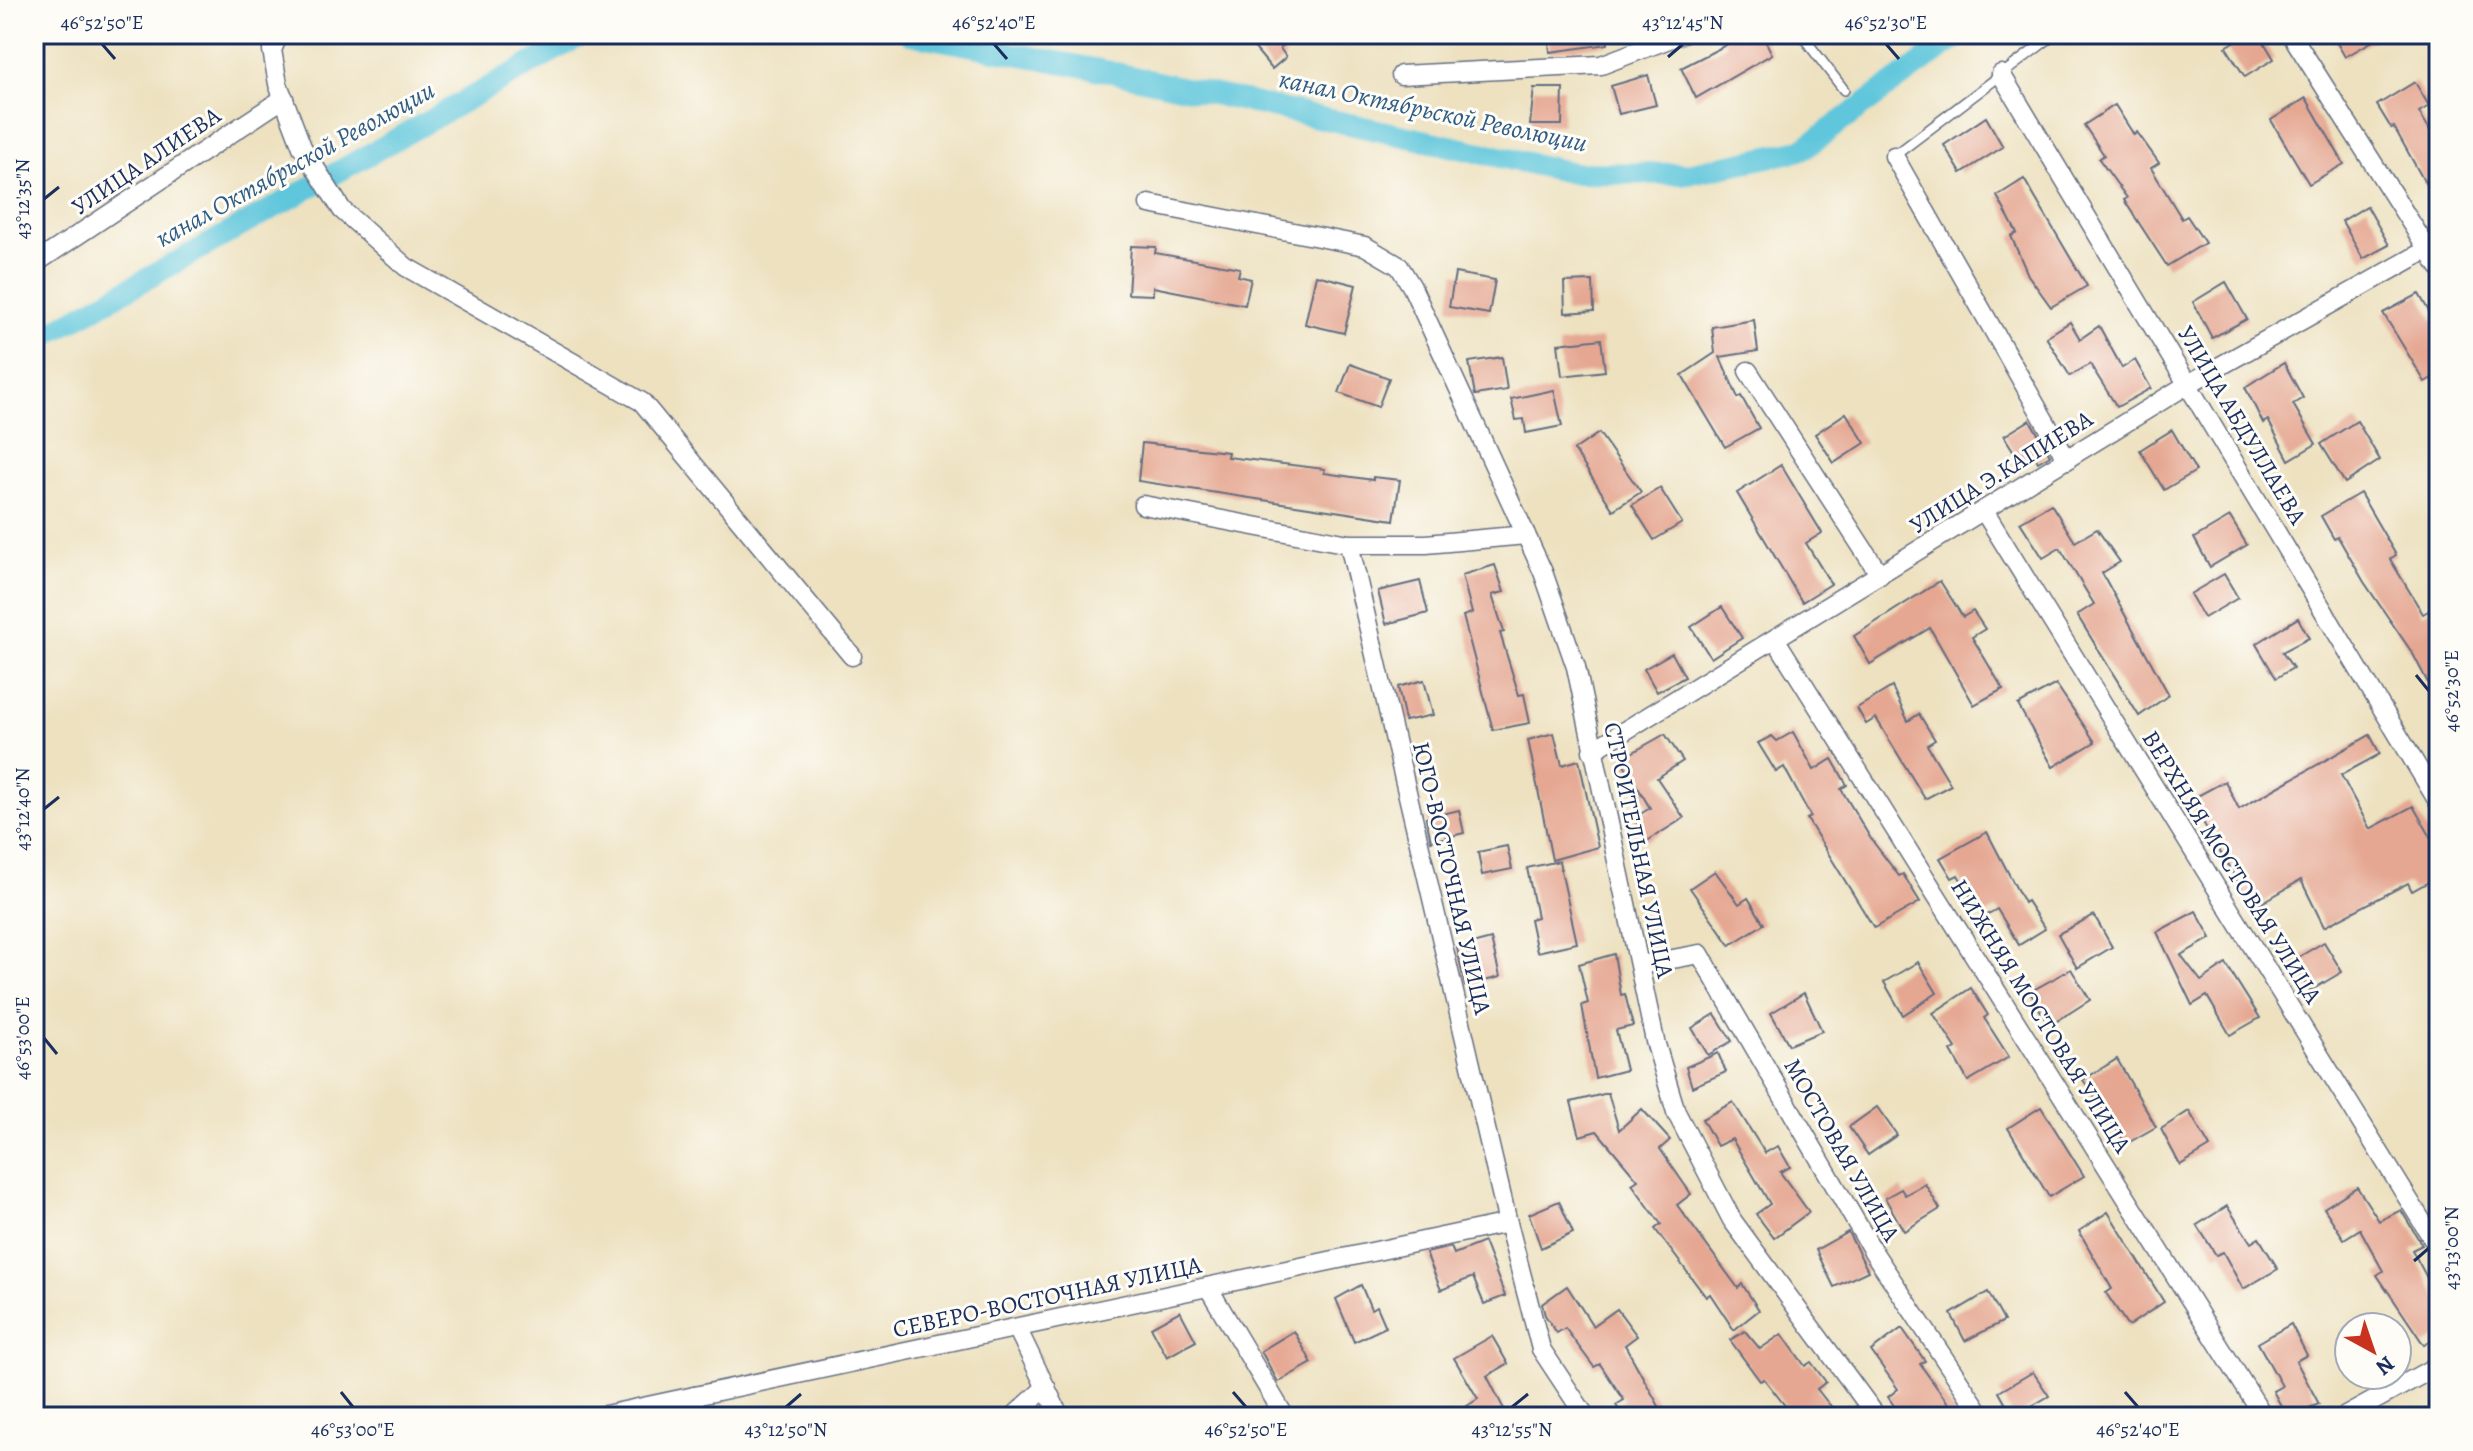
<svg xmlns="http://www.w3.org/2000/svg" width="2473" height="1451" font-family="Alegreya,serif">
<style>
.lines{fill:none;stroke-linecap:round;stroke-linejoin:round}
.canal{stroke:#5fc6db;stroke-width:22}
.building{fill:#e5a792}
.service-casing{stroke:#646d80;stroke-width:12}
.minor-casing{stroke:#646d80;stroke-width:21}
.service{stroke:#fff;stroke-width:9}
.minor{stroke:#fff;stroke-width:18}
.ticks{fill:none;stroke:#1b2f5e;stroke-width:3}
.labels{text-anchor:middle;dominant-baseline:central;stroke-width:6;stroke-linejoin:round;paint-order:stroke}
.street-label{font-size:24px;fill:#1b2f5e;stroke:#fdfcf7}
.water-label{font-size:26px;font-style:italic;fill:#2f5c84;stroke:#fdfcf7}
.neatline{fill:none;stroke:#1b2f5e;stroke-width:3}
.ticks-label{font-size:20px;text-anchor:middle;fill:#1b2f5e}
</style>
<rect width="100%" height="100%" fill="#fdfcf7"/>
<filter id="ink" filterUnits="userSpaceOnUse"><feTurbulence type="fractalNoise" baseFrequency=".0125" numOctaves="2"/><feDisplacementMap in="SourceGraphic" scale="16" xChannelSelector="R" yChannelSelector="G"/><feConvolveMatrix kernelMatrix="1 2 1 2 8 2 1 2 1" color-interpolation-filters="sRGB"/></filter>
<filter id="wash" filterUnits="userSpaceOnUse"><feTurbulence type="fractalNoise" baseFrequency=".006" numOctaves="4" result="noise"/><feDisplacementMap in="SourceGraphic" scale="32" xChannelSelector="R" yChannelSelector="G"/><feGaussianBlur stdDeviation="1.8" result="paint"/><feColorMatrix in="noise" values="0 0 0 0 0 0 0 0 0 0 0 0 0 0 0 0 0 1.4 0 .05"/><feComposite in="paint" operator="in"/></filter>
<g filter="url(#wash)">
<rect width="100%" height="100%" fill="#ede1c0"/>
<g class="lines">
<!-- canal -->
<g class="canal">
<path d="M910 34 1116 73 1573 173 1687 174 1802 150 1961 34"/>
<path d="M34 342 584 34"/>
</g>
</g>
<g id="blocks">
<!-- building -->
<g class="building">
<path d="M1243 34H1297L1280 48 1286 57 1272 69Z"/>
<path d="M1548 34H1607L1608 44 1550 52Z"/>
<path d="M1720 34H1762L1772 54 1696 98 1681 68 1726 45Z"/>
<path d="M2247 34H2259L2274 59 2245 77 2226 47Z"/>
<path d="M2332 34H2385L2345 57Z"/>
<path d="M1648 75 1656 105 1619 114 1611 86Z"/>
<path d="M2415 82 2429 106 2419 112 2439 145V208L2394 127 2391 128 2377 105Z"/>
<path d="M1534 88H1563L1562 125H1530Z"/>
<path d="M2306 98 2344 164 2309 184 2271 120Z"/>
<path d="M2115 105 2134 135 2137 132 2159 163 2151 168 2182 219 2187 216 2205 243 2167 266 2124 200 2127 198 2099 159 2104 155 2084 125Z"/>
<path d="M1986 117 2003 147 1961 173 1944 145Z"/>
<path d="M2024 179 2087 286 2051 307 2028 275 2011 236 2017 233 1997 196Z"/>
<path d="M2367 206 2389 245 2363 259 2342 221Z"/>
<path d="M1131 246 1156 247 1155 253 1240 268 1238 276 1251 279 1245 305 1153 287V295L1128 294Z"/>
<path d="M1455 273 1495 280 1489 314 1449 307Z"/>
<path d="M1316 275 1356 285 1344 333 1305 324Z"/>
<path d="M1593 281 1594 311 1565 313 1564 282Z"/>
<path d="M2226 282 2247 319 2212 338 2193 302Z"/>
<path d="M2419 294 2439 329V374L2425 382 2383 313Z"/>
<path d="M1754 320 1758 351 1720 357 1738 398 1741 396 1759 428 1725 447 1682 375 1715 353 1712 327Z"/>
<path d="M2070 322 2080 339 2099 326 2122 368 2135 360 2151 388 2117 407 2090 364 2070 376 2046 337Z"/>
<path d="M1601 339 1605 371 1562 376 1558 344Z"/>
<path d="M1502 357 1507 390 1475 395 1469 362Z"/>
<path d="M2284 363 2303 398 2293 404 2316 444 2289 460 2268 420 2263 423 2245 387Z"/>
<path d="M1350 364 1389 378 1378 407 1339 393Z"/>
<path d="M1554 390 1562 426 1526 433 1524 419 1516 420 1511 399Z"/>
<path d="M1846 413 1865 443 1834 463 1815 434Z"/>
<path d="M2030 420 2050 455 2038 462 2034 455 2021 463 2004 436Z"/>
<path d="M2357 421 2380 460 2345 483 2321 444Z"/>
<path d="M2172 430 2196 471 2164 490 2140 450Z"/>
<path d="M1599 433 1641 492 1613 510 1574 450Z"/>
<path d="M1142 443 1228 452 1227 457 1325 469 1324 473 1373 480V477L1400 480 1394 520 1138 481Z"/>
<path d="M1781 465 1822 533 1806 543 1831 584 1802 602 1737 493Z"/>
<path d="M1660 488 1682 523 1654 540 1632 505Z"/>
<path d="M2360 493 2396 555 2390 559 2423 614 2439 605V704L2413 654 2364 582 2338 537 2334 539 2321 516Z"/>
<path d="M2051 504 2075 542 2097 529 2120 562 2102 573 2169 695 2139 716 2077 615 2094 604 2060 548 2043 558 2020 522Z"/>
<path d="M2230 517 2247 545 2210 567 2194 538Z"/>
<path d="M1495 565 1504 592 1492 595 1504 632 1500 633 1519 695 1524 694 1530 723 1493 730 1463 616 1472 613 1462 575Z"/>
<path d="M2224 574 2238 598 2204 618 2190 594Z"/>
<path d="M1420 581 1428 613 1386 624 1378 591Z"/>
<path d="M1940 581 1963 617 1973 611 1985 629 1972 637 2003 689 1974 705 1930 628 1870 664 1854 636Z"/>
<path d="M1722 607 1742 638 1711 658 1691 627Z"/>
<path d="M2298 618 2309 638 2282 652 2293 668 2276 678 2256 644Z"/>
<path d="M1672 653 1685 677 1657 692 1644 669Z"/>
<path d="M1424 680 1433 715 1405 721 1398 687Z"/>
<path d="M2056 684 2095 742 2053 767 2018 705Z"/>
<path d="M1892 687 1908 721 1919 714 1935 740 1927 745 1951 785 1925 799 1876 718 1866 724 1857 708Z"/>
<path d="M1793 732 1814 770 1832 759 1847 785 1841 789 1871 839 1899 876 1903 874 1920 902 1874 928 1807 819 1811 817 1784 767 1776 772 1758 743 1772 736 1777 741Z"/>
<path d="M1554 733 1562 765 1579 760 1598 847 1552 860 1528 740Z"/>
<path d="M1665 734 1683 761 1657 778 1684 818 1647 841 1634 818 1650 808 1621 759Z"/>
<path d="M2370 735 2380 754 2341 775 2370 829 2413 806 2439 851V876L2412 891 2408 883 2324 927 2301 880 2253 908 2190 800 2225 781 2239 809Z"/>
<path d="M1459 810 1464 833 1431 841 1426 818Z"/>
<path d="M1987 832 2024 903 2027 901 2045 929 2019 945 1997 909 1983 917 1958 875 1952 878 1940 858Z"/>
<path d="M1507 846 1512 869 1482 875 1478 852Z"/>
<path d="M1559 861 1577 943 1537 952 1530 919 1537 917 1527 868Z"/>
<path d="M1715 871 1739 904 1748 898 1764 924 1730 945 1690 888Z"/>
<path d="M2196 911 2211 938 2181 955 2201 981 2226 964 2260 1018 2230 1035 2207 996 2192 1005 2157 932Z"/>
<path d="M2094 915 2112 947 2077 968 2058 934Z"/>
<path d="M1491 939 1500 977 1465 986 1457 948Z"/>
<path d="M2324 942 2342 972 2310 991 2292 961Z"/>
<path d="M1614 954 1621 995 1625 994 1633 1026 1616 1030 1626 1070 1595 1078 1582 1005 1588 1003 1579 964Z"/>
<path d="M1918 962 1937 993 1903 1015 1884 982Z"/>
<path d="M2071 969 2090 1000 2049 1026 2030 992Z"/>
<path d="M1971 988 1988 1015 1984 1018 2009 1057 1968 1081 1951 1051 1956 1048 1933 1013Z"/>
<path d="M1804 993 1822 1031 1789 1045 1771 1013Z"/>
<path d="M1715 1014 1732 1041 1708 1055 1692 1028Z"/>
<path d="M1718 1053 1726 1072 1692 1087 1686 1067Z"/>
<path d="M2117 1059 2156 1127 2126 1144 2083 1080Z"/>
<path d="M1608 1093 1619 1130 1642 1109 1670 1140 1660 1149 1691 1194 1677 1205 1738 1288 1742 1284 1759 1310 1734 1330 1710 1294 1706 1297 1655 1229 1661 1224 1632 1184 1638 1180 1597 1131 1580 1136 1571 1102Z"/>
<path d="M1733 1102 1765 1153 1778 1146 1790 1167 1780 1172 1809 1212 1774 1238 1756 1214 1770 1204 1732 1139 1717 1146 1702 1119Z"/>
<path d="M1877 1107 1897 1135 1868 1155 1849 1127Z"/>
<path d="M2041 1107 2084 1176 2049 1197 2008 1128Z"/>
<path d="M2189 1111 2210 1147 2180 1165 2161 1129Z"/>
<path d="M1925 1184 1940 1209 1904 1231 1885 1198 1901 1189 1905 1195Z"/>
<path d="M2357 1187 2379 1221 2401 1210 2422 1245 2412 1250 2439 1300V1335L2424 1345 2377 1275 2383 1271 2360 1229 2344 1239 2324 1208Z"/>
<path d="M1559 1201 1573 1233 1541 1248 1529 1214Z"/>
<path d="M2227 1206 2251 1243 2259 1238 2278 1269 2243 1289 2223 1252 2216 1255 2197 1225Z"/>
<path d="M2108 1212 2164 1302 2128 1326 2106 1293 2112 1289 2079 1231Z"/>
<path d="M1848 1232 1868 1271 1834 1287 1816 1250Z"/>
<path d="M1484 1242 1505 1296 1484 1304 1473 1277 1441 1290 1426 1253 1451 1247 1454 1254Z"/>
<path d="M1361 1285 1371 1309 1377 1306 1386 1327 1354 1342 1336 1299Z"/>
<path d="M1567 1286 1593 1326 1617 1309 1637 1336 1625 1345 1660 1408 1648 1417H1623L1616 1405 1624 1400 1600 1364 1594 1367 1565 1328 1557 1333 1545 1315 1542 1304Z"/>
<path d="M1988 1292 2004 1321 1965 1341 1951 1314Z"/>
<path d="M1180 1311 1196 1341 1167 1357 1151 1327Z"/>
<path d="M2291 1324 2307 1355 2296 1361 2319 1404 2287 1417 2273 1391 2282 1386 2258 1343Z"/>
<path d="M1902 1328 1925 1361 1920 1364 1958 1417H1902L1888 1397 1898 1389 1871 1351Z"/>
<path d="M1294 1331 1312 1363 1278 1382 1261 1351Z"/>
<path d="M1745 1331 1760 1349 1782 1334 1805 1366 1811 1362 1826 1382 1817 1389 1839 1417H1794L1764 1379 1760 1381 1730 1340Z"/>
<path d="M1492 1336 1508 1364 1487 1376 1508 1417H1473L1467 1406 1478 1399 1454 1358Z"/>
<path d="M2033 1372 2049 1396 2013 1417 1999 1392Z"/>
</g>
</g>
</g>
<g filter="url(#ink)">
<use href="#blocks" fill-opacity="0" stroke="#646d80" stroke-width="2"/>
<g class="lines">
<defs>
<g id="service">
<path d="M1801 34 1844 90"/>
<path d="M1894 156 2055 34"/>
</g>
<g id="minor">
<path d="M279 34 272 50 278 84 302 147 342 210 406 267 642 402 852 656"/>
<path d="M2291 34 2439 267"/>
<path d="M2001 74 2439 803"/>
<path d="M1401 75 1601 65 1682 34"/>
<path d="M1894 156 2067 460"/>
<path d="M1149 204 1365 246 1399 266 1412 287 1543 572 1576 667 1655 1041 1676 1112 1732 1220 1877 1417"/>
<path d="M34 264 284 98"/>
<path d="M1748 371 1880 575"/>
<path d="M1143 505 1349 544H1426L1526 535"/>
<path d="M1984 511 2439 1249"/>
<path d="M1349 544 1508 1223 1541 1349 1586 1417"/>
<path d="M1776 640 2264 1417"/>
<path d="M1592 751 2190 383 2439 243"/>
<path d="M1640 965 1700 954 1874 1253 1983 1417"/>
<path d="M1208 1287 1285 1417"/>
<path d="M1017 1328 1060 1417"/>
<path d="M694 1396 696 1417"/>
<path d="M596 1417 1508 1223"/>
<path d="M1013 1417 1046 1387"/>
<path d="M2344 1417 2439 1365"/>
</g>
</defs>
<!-- service casing -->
<use href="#service" class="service-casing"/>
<!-- minor casing -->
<use href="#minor" class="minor-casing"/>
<!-- service -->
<use href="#service" class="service"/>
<!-- minor -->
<use href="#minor" class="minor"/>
</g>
</g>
<!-- ticks -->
<path class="ticks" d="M102 44 115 59M994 44 1007 59M1886 44 1899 59M1668 57 1683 44M44 199 59 187M2416 675 2429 691M44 809 59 797M44 1038 57 1054M2414 1261 2429 1248M341 1392 353 1407M1233 1392 1246 1407M2125 1392 2138 1407M786 1407 801 1394M1512 1407 1528 1394"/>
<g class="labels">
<!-- street labels -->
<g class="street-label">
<text transform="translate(146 161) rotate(-34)">УЛИЦА АЛИЕВА</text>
<text transform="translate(2242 425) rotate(59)">УЛИЦА АБДУЛЛАЕВА</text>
<text transform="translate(2001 472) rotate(-32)">УЛИЦА Э.КАПИЕВА</text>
<text transform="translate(1639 850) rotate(78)">СТРОИТЕЛЬНАЯ УЛИЦА</text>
<text transform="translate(2232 867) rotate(58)">ВЕРХНЯЯ МОСТОВАЯ УЛИЦА</text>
<text transform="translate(1452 878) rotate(77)">ЮГО-ВОСТОЧНАЯ УЛИЦА</text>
<text transform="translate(2041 1016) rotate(58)">НИЖНЯЯ МОСТОВАЯ УЛИЦА</text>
<text transform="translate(1842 1150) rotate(60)">МОСТОВАЯ УЛИЦА</text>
<text transform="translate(1047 1297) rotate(-12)">СЕВЕРО-ВОСТОЧНАЯ УЛИЦА</text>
</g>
<!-- water labels -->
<g class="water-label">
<text transform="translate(1433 111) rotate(12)">канал Октябрьской Революции</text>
<text transform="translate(295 164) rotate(-29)">канал Октябрьской Революции</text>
</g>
</g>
<!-- margin -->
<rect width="2473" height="1451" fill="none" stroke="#fdfcf7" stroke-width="88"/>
<!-- north arrow -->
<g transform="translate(2373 1351) rotate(140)"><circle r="38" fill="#fdfcf7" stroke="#a3aaba" stroke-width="2"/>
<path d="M0-6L14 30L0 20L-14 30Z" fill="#c8321e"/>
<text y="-12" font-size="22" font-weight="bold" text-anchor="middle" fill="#1b2f5e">N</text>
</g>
<rect x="44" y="44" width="2385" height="1363" class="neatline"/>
<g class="ticks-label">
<text x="102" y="29">46°52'50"E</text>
<text x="994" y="29">46°52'40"E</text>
<text x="1683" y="29">43°12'45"N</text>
<text x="1886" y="29">46°52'30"E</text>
<text transform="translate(22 199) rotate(-90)" y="7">43°12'35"N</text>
<text transform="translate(2451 691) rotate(-90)" y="7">46°52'30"E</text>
<text transform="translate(22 809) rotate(-90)" y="7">43°12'40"N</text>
<text transform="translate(22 1038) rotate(-90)" y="7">46°53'00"E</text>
<text transform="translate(2451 1248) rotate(-90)" y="7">43°13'00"N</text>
<text x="353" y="1436">46°53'00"E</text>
<text x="786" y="1436">43°12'50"N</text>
<text x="1246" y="1436">46°52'50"E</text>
<text x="1512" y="1436">43°12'55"N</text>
<text x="2138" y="1436">46°52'40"E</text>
</g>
</svg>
